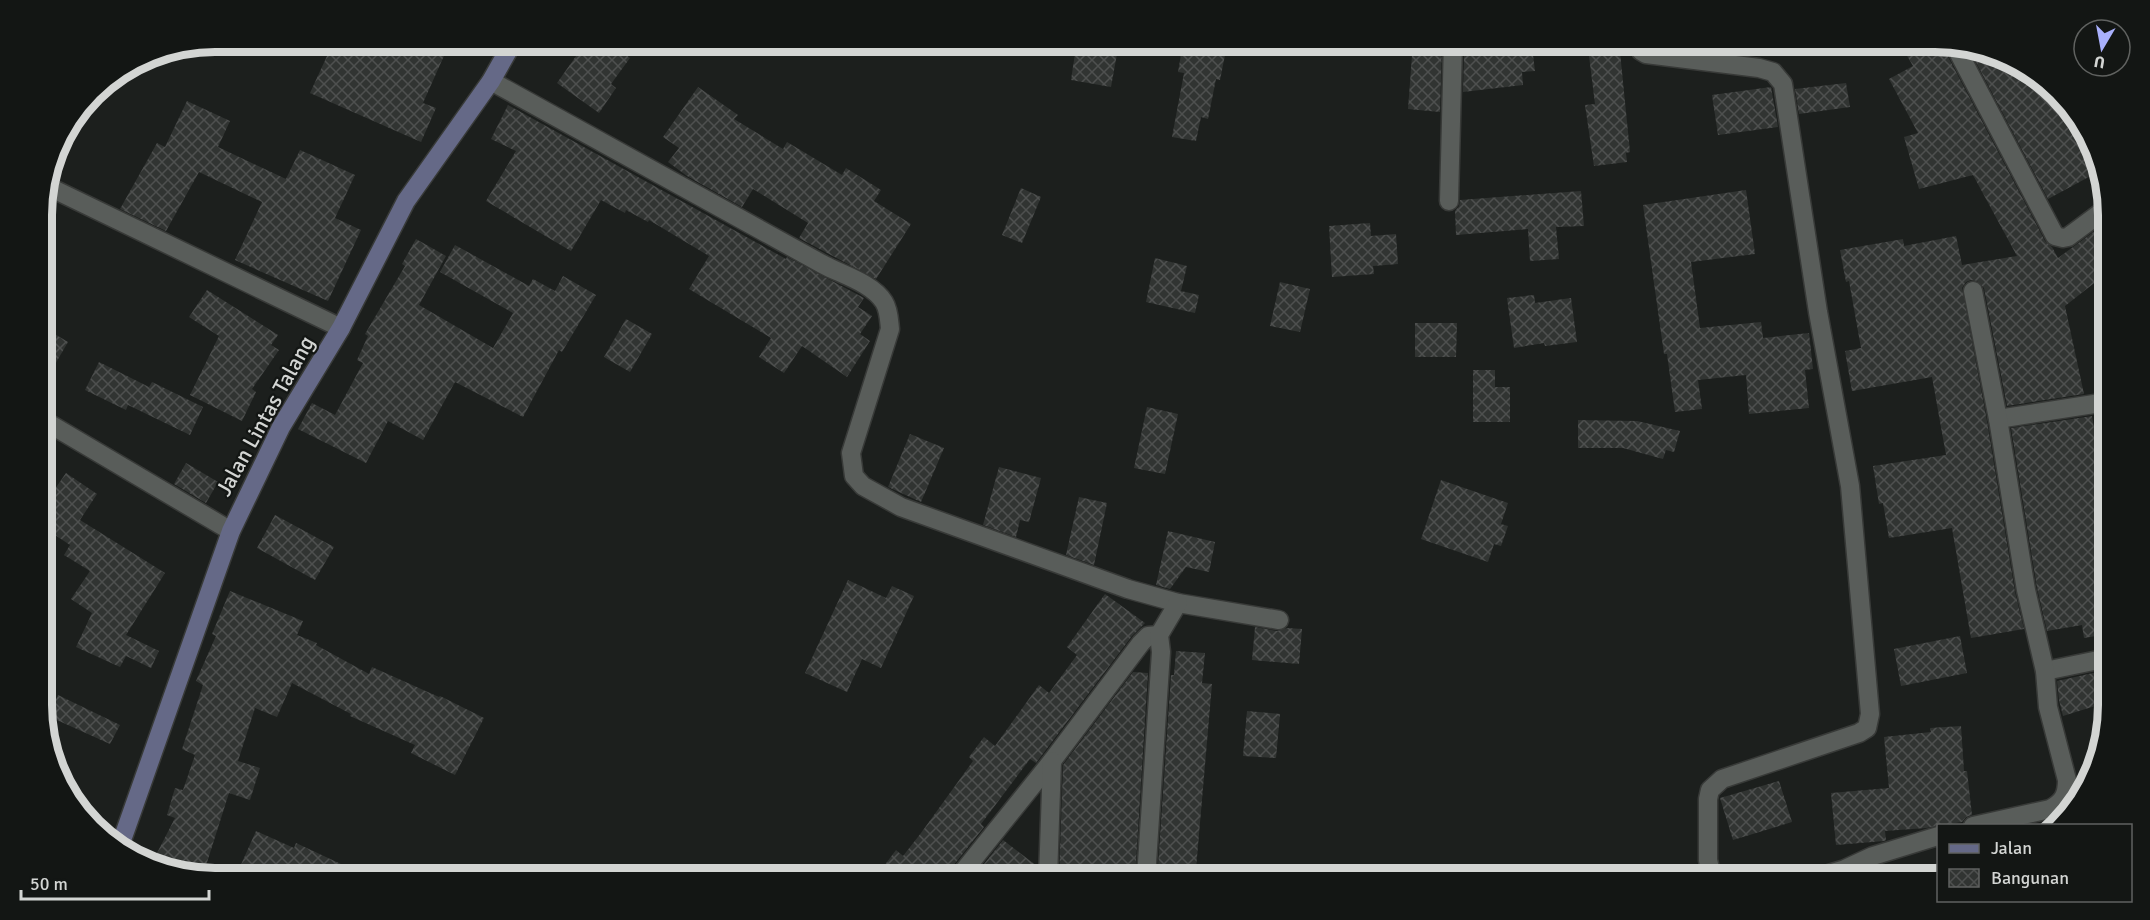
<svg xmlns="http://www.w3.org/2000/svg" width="2150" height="920" font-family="Signika,sans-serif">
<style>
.building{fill:url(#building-cross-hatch)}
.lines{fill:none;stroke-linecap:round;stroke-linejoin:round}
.street-casing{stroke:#383a38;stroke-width:21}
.secondary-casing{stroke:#383a38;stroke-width:21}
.street{stroke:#595d5a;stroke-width:18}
.secondary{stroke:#656987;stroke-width:18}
.labels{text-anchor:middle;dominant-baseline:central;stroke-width:4.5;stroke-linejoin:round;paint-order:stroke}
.street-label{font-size:22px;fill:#d3d5d3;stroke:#131614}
.rim{fill:none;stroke:#d3d5d3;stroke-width:8}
</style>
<defs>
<pattern id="building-cross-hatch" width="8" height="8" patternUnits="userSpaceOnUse" patternTransform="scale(1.5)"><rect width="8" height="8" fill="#313432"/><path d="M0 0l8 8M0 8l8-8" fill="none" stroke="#4e504f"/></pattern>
</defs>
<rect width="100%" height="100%" fill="#1c1f1d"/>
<!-- building -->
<g class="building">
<path d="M294 42H378L394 49 397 42H447L445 48 447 49 423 103 436 108 421 142 310 93 327 56Z"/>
<path d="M586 42H628L621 51 630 58 611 84 616 88 599 113 557 83Z"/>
<path d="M1085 42H1113L1111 53 1117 54 1111 87 1071 80 1076 47 1084 48Z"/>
<path d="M1413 42H1442L1440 112 1408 109Z"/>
<path d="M1899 42 1944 44 1945 51 2045 241 2052 247 2058 258 2107 222V273L2065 306 2084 394 2007 406 1984 288 1977 281 1971 280 1966 282 1962 288 1987 421 2015 592 2024 629 1971 638 1952 528 1889 538 1883 503 1879 504 1873 466 1946 455 1932 377 1852 391 1845 351 1861 348 1849 281 1846 282 1840 250 1903 239 1904 246 1956 236 1962 265 2017 256 1973 175 1919 189 1904 137 1918 133 1889 79 1913 66Z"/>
<path d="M1183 43 1226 50 1220 80 1216 79 1208 119 1201 117 1196 141 1172 137 1184 73 1178 72Z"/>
<path d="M1532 47 1535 71 1522 72 1523 85 1463 92 1464 56Z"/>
<path d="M1969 49 2001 55 2055 97 2068 122 2076 119 2098 172 2048 199Z"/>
<path d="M1620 52 1630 152 1626 153 1627 162 1594 166 1585 105 1595 104 1589 56Z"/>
<path d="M1846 83 1850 107 1799 114 1795 89Z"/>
<path d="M698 87 738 115 734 119 783 149 787 142 842 175 846 168 881 190 874 201 911 224 876 279 799 238 808 223 753 189 742 207 687 176 668 162 679 148 663 137Z"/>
<path d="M1771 87 1778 127 1718 135 1712 95Z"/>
<path d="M187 101 230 121 218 147 286 179 300 150 355 175 335 218 361 230 328 301 235 260 262 202 199 172 166 231 120 209 157 143 165 147Z"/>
<path d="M508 105 786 259 787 257 864 298 858 307 872 316 860 334 870 341 847 377 802 346 784 373 759 357 771 338 689 289 709 256 649 220 648 222 626 210 625 213 601 200 571 251 486 201 516 151 491 139Z"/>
<path d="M1021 188 1041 197 1022 243 1002 235Z"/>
<path d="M1746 190 1755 254 1691 262 1700 328 1761 322 1763 338 1809 333 1813 369 1805 370 1809 408 1749 414 1746 375 1698 380 1702 409 1675 412 1667 354H1664L1643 205Z"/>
<path d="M1581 191 1584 226 1556 227 1559 259 1530 261 1528 229 1456 235 1455 211 1459 206 1460 200Z"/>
<path d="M1370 223 1371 236 1396 234 1398 264 1373 266 1374 274 1332 277 1329 226Z"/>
<path d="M416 239 446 256 419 305 493 348 513 313 440 272 455 245 529 286 533 279 555 291 563 276 596 295 562 352 559 350 523 417 455 382 423 440 388 421 366 463 298 429 312 403 335 415 363 363 357 360 368 336 365 334 405 266 402 264Z"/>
<path d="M1155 258 1187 266 1181 291 1199 295 1195 313 1146 302Z"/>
<path d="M1280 282 1310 289 1300 332 1270 326Z"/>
<path d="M207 290 278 335 271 345 279 350 252 389 256 392 242 421 190 395 219 336 189 317Z"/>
<path d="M1534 295 1535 303 1571 298 1577 342 1545 346 1544 343 1514 348 1507 298Z"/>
<path d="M626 319 652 334 630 372 604 357Z"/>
<path d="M1415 323H1457L1456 357H1415Z"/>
<path d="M43 327 68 342 43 385Z"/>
<path d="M99 362 149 387 152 382 203 407 190 435 128 405 126 410 85 390Z"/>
<path d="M1473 370H1495V387H1510V422H1473Z"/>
<path d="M1147 407 1178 414 1165 474 1134 468Z"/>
<path d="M2092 416 2104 487 2107 486 2108 634 2084 638 2082 625 2047 631 2037 588 2011 428Z"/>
<path d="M1578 420 1637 421 1680 431 1674 452 1666 450 1663 459 1623 448H1578Z"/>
<path d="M910 434 944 448 921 502 888 487Z"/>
<path d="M186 463 218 482 206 503 174 484Z"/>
<path d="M999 467 1041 478 1029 522 1020 520 1016 537 983 525Z"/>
<path d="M66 473 97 494 80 520 165 573 126 635 159 651 151 668 126 656 120 667 76 647 92 613 71 599 90 571 64 555 70 545 43 527V506Z"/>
<path d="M1441 480 1508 503 1501 524 1508 526 1501 546 1494 544 1488 562 1421 539Z"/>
<path d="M1079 497 1107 503 1094 565 1066 555Z"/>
<path d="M275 515 334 547 315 580 257 548Z"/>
<path d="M1168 531 1215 542 1209 572 1186 567 1170 589 1156 585Z"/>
<path d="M848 580 886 598 892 586 914 596 881 668 862 659 847 692 805 673Z"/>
<path d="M230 591 303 621 297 635 317 643 316 645 369 674 372 667 439 697 440 696 484 718 455 775 411 753 415 745 350 716 351 714 292 683 277 717 255 708 238 761 260 768 250 800 229 793 203 875 157 853 175 818 167 815 175 788 183 790 195 755 182 749 203 685 196 681 216 636 212 634Z"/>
<path d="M1105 594 1145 623 1132 636 1036 763 1030 759 981 824 984 827 949 871 947 878H875L896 850 903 856 921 833 973 761 969 757 984 737 995 746 1039 685 1049 693 1077 655 1067 647Z"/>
<path d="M1255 627 1277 631 1287 628 1302 629 1299 664 1252 660Z"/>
<path d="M1960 636 1967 673 1901 686 1894 649Z"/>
<path d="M1176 651 1205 653 1202 683 1212 684 1196 869 1158 866 1171 675H1174Z"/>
<path d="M2102 671 2108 691V702L2063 716 2059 700 2057 681Z"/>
<path d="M1133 672 1148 673 1135 878H1059L1063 765Z"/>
<path d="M58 695 120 725 110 744 48 716Z"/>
<path d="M1247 711 1280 714 1276 758 1243 756Z"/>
<path d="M1961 726 1964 771H1967L1972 815 1966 817 1962 822 1926 828 1885 831 1886 840 1884 841 1836 845 1831 793 1889 788 1884 737 1931 732 1930 728Z"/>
<path d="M1779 781 1792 822 1733 840 1720 798Z"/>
<path d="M256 831 294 848 296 843 371 878H235Z"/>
<path d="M1003 840 1037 866V878H973Z"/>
</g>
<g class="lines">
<defs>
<g id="street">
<path d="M1639 42 1641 51 1646 54 1759 68 1773 72 1783 84 1818 312 1850 486 1870 714 1867 728 1859 733 1722 779 1710 790 1708 799V860L1712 878"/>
<path d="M1955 46 2055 236 2063 238 2068 237 2107 208"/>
<path d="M491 81 824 265C843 275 872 283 884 302 889 310 889 320 890 329L851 453 854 476 863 486 901 507 1128 589 1178 603 1279 620"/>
<path d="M47 186 341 328"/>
<path d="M1449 201 1453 42"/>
<path d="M1998 419 2107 402"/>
<path d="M43 420 231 531"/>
<path d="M2045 671 2108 658"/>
<path d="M1973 826 2050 809C2063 802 2067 795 2067 780L2048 707 2045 671 2026 590 1998 419 1973 291"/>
<path d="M958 878 1052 761 1141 643 1148 636 1159 635"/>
<path d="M1048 878 1052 761"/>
<path d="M1146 878 1161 652 1159 635 1178 603"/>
<path d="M1815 878 1845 869 1873 856 1938 836"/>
</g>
<path id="secondary" d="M121 843 231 531 281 427 341 328 406 201 491 81 513 42"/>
</defs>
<!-- street casing -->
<use href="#street" class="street-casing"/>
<!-- secondary casing -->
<use href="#secondary" class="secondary-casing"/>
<!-- street -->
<use href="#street" class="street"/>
<!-- secondary -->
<use href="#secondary" class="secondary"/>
</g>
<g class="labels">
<!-- street labels -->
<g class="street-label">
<text transform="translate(265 416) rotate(-61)">Jalan Lintas Talang</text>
</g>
</g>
<!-- crop -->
<path d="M0 0H2150V920H0ZM215 52H1935A163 163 0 0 1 2098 215V705A163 163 0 0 1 1935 868H215A163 163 0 0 1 52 705V215A163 163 0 0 1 215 52Z" fill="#131614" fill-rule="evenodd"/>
<path class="rim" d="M215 52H1935A163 163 0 0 1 2098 215V705A163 163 0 0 1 1935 868H215A163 163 0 0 1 52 705V215A163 163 0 0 1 215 52Z"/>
<!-- legend -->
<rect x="1937" y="824" width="195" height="78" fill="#131614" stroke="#606260" stroke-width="1.5"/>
<rect x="1949" y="844" width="30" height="9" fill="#656987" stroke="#606260" stroke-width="1.5"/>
<text x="1991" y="854" font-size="18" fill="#d3d5d3">Jalan</text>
<rect x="1949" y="869" width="30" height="18" fill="url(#building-cross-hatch)" stroke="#606260" stroke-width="1.5"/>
<text x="1991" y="884" font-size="18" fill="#d3d5d3">Bangunan</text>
<!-- north arrow -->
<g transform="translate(2102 48) rotate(190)"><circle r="28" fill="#131614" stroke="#606260" stroke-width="1.5"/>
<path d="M0-4.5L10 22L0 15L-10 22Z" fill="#a9b0fc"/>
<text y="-9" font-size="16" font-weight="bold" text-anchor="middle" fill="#d3d5d3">U</text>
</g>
<!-- scale -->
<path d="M21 890v9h188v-9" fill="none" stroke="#d3d5d3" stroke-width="3"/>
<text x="30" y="890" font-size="18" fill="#d3d5d3" stroke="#131614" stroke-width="4.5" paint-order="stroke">50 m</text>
</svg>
